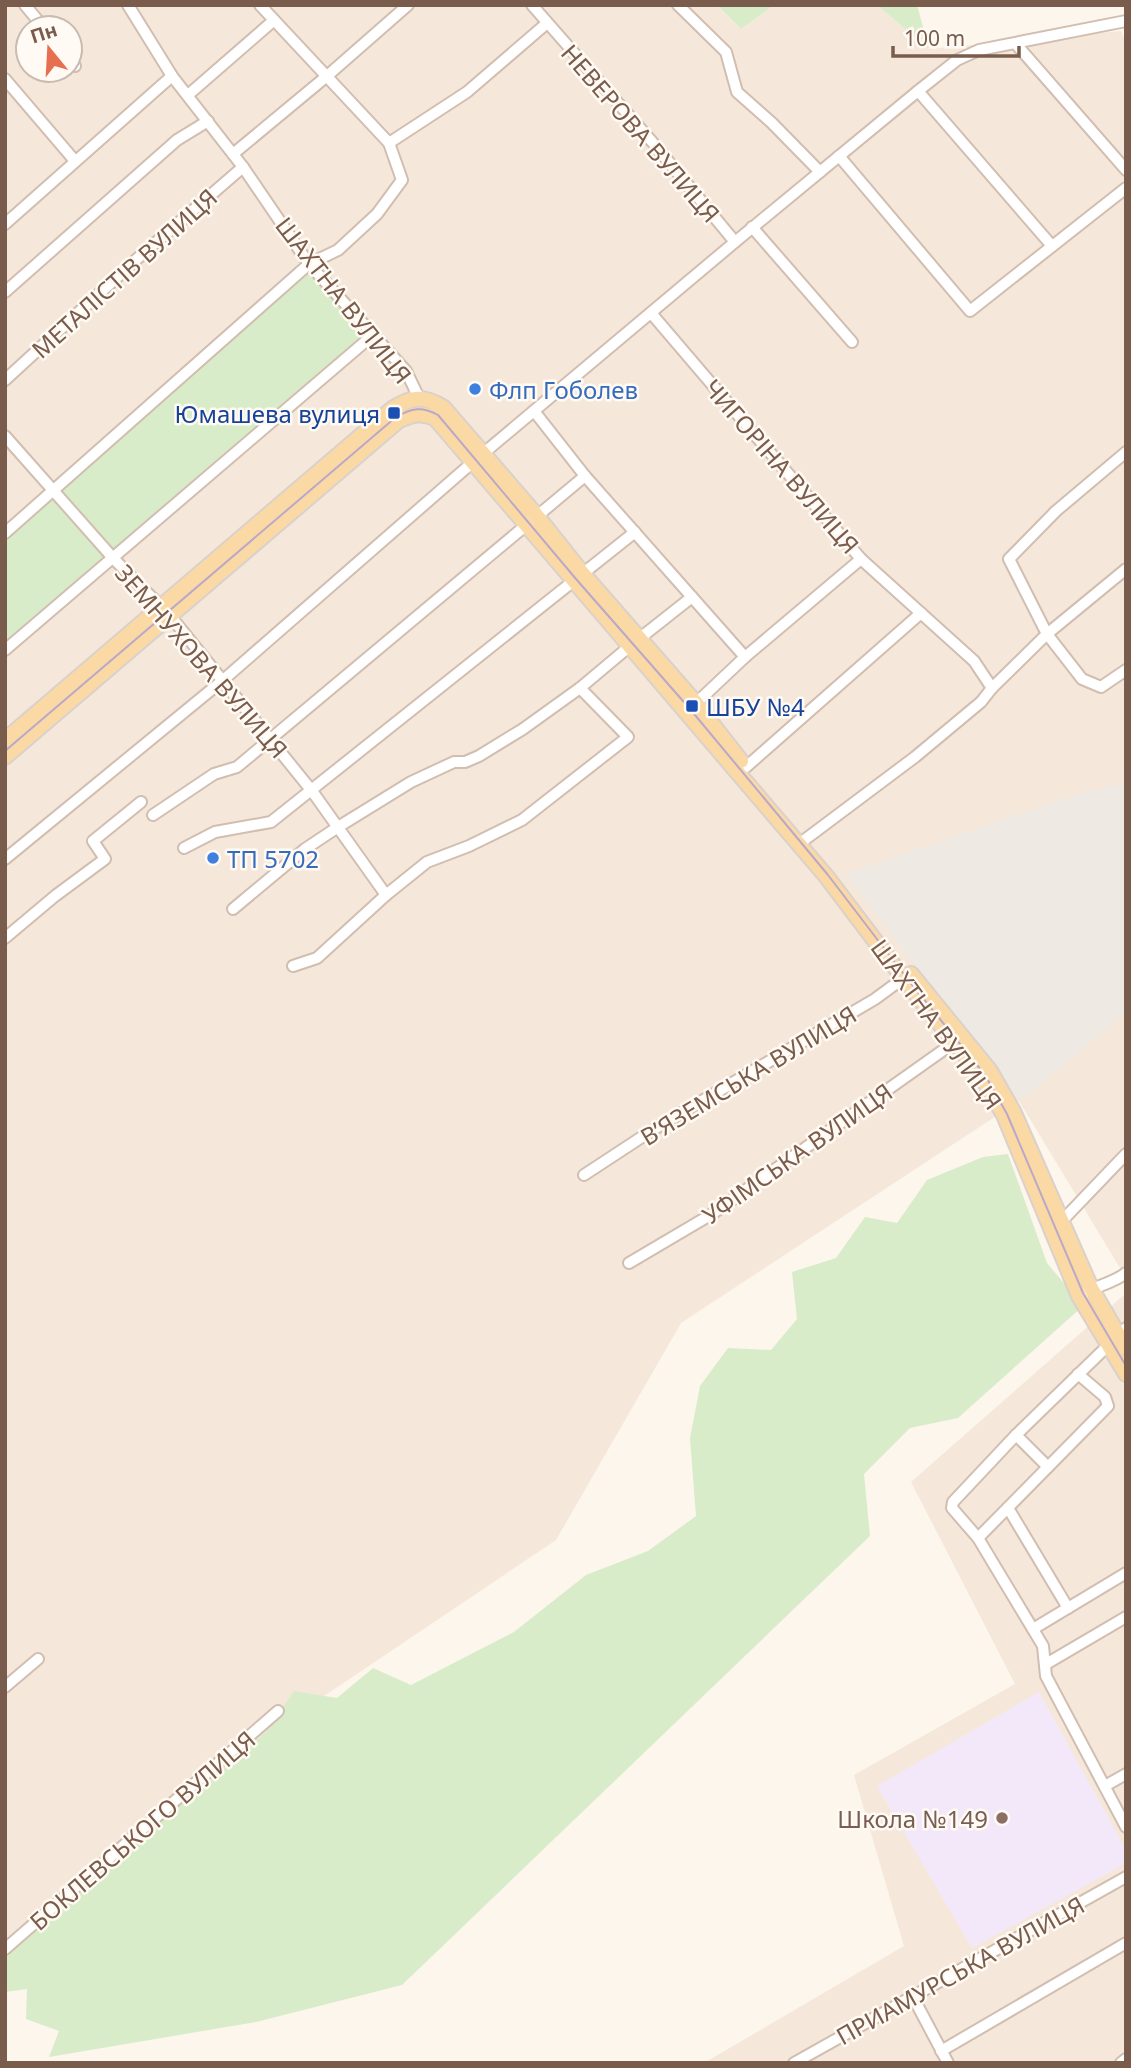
<svg xmlns="http://www.w3.org/2000/svg" width="1131" height="2068" font-family="'Noto Sans',sans-serif">
<style>
.residential{fill:#f5e8da;fill-rule:evenodd}
.industrial{fill:#efe9e4}
.education{fill:#f3e8fa}
.green{fill:#d8ecc9}
.lines{fill:none;stroke-linecap:round;stroke-linejoin:round}
.minor-casing{stroke:#d1beb0;stroke-width:14}
.major-casing{stroke:#dad1cd;stroke-width:18}
.minor{stroke:#fff;stroke-width:10}
.major{stroke:#fbd9a5;stroke-width:14}
.tram{stroke:#b9a8c9;stroke-width:2}
.shop-dot{fill:#3f7fe0;stroke:#fffaf3;stroke-width:2.5}
.transit-dot{fill:#1a4fb4;stroke:#fffaf3;stroke-width:2.5}
.education-dot{fill:#8d6e63;stroke:#fffaf3;stroke-width:2.5}
.labels{text-anchor:middle;dominant-baseline:central;stroke-width:5;stroke-linejoin:round;paint-order:stroke}
.street-label{font-size:24px;fill:#7a5c4d;stroke:#fffaf3}
.shop-label{font-size:24px;fill:#366cbe;stroke:#fffaf3;text-anchor:start}
.transit-label{font-size:24px;fill:#164399;stroke:#fffaf3;text-anchor:end}
.education-label{font-size:24px;fill:#785e54;stroke:#fffaf3;text-anchor:end}
</style>
<rect width="100%" height="100%" fill="#fdf6ec"/>
<!-- residential -->
<g class="residential">
<path d="M5 5H717L741 29 774 5H877L929 49 1121 31 1126 42V1278L1019 1101 681 1323 556 1540 174 1797 5 1941ZM28 28H70V70H28Z"/>
<path d="M1126 1293V2063H704L904 1946 854 1775 1015 1684 911 1482Z"/>
</g>
<!-- industrial -->
<path class="industrial" d="M1126 783V1013L1020 1101 845 874 1079 794Z"/>
<!-- education -->
<path class="education" d="M1039 1692 1126 1850V1863L972 1948 877 1786Z"/>
<!-- green -->
<g class="green">
<path d="M717 5H774L741 29Z"/>
<path d="M877 5H917L929 49Z"/>
<path d="M309 271 367 336 5 643V538Z"/>
<path d="M1008 1154 1047 1263 1083 1306 958 1418 910 1428 864 1474 870 1536 402 1985 256 2022 49 2057 59 2031 26 2019 27 1989 5 1992V1955L266 1732 294 1691 337 1698 373 1668 411 1685 514 1632 586 1575 648 1551 696 1516 690 1438 700 1386 728 1348 771 1350 797 1319 792 1272 836 1258 865 1217 897 1223 927 1180 983 1157Z"/>
</g>
<g class="lines">
<defs>
<g id="minor">
<path d="M25 5 44 28"/>
<path d="M128 5 172 76 243 167 309 264 406 371 419 398"/>
<path d="M260 5 389 143 467 92 546 24"/>
<path d="M532 5 654 144 735 242"/>
<path d="M678 5 726 52 737 92 772 123 820 172"/>
<path d="M1016 44 1126 170"/>
<path d="M70 60 75 66"/>
<path d="M5 79 75 161"/>
<path d="M918 91 1052 246"/>
<path d="M188 95 273 21"/>
<path d="M233 154 327 76 408 5"/>
<path d="M839 156 970 311 1126 188"/>
<path d="M5 224 172 76"/>
<path d="M752 227 852 342"/>
<path d="M5 292 177 140 208 121"/>
<path d="M651 313 861 559 974 661 992 688"/>
<path d="M5 380 138 258 243 167"/>
<path d="M534 411 585 476 745 657"/>
<path d="M5 436 113 558 171 617 312 791 386 895"/>
<path d="M1126 452 1056 511 1009 559 1047 634 1082 679 1101 687 1126 670"/>
<path d="M5 533 309 264 338 250 377 214 402 180 389 143"/>
<path d="M5 650 373 335"/>
<path d="M692 707 745 657 861 559"/>
<path d="M746 767 921 613"/>
<path d="M153 815 214 774 237 767 585 476"/>
<path d="M799 844 915 757 981 702 992 688 1047 634 1126 569"/>
<path d="M184 848 215 832 271 822 635 532"/>
<path d="M5 859 222 681 473 462 735 242 918 91 957 60 979 50 1126 21"/>
<path d="M233 909 305 849 338 827 411 782 454 762H465L479 756 523 729 580 688 630 646 692 597"/>
<path d="M5 938 55 896 105 859 93 841 141 802"/>
<path d="M293 966 317 958 386 895 427 862 469 846 522 820 628 737 580 688"/>
<path d="M584 1175 651 1131 875 999 909 974"/>
<path d="M1059 1224 1126 1154"/>
<path d="M629 1263 712 1214 959 1039"/>
<path d="M1079 1296C1094 1286 1112 1284 1126 1273"/>
<path d="M1126 1328 1016 1435 953 1502 952 1508 978 1538 1043 1646 1046 1676 1126 1827"/>
<path d="M1016 1435 1048 1467"/>
<path d="M1008 1508 1068 1608"/>
<path d="M978 1538 1108 1406 1105 1397 1078 1374"/>
<path d="M1033 1629 1126 1573"/>
<path d="M1046 1664 1126 1617"/>
<path d="M5 1687 38 1659"/>
<path d="M1105 1786 1126 1774"/>
<path d="M5 1949 278 1711"/>
<path d="M913 1997 948 2063"/>
<path d="M941 2051 1126 1943"/>
<path d="M794 2063 1126 1877"/>
<path d="M1121 2063 1126 2059"/>
</g>
<g id="major">
<path d="M5 740 392 409C413 396 423 395 444 408L537 516 583 574 695 702 741 761"/>
<path d="M5 757 398 421C412 414 421 412 435 418L826 876 904 979 982 1077 1004 1115 1079 1296 1126 1374"/>
<path d="M911 974 990 1071 1013 1111 1091 1288 1126 1348"/>
</g>
</defs>
<!-- minor casing -->
<use href="#minor" class="minor-casing"/>
<!-- major casing -->
<use href="#major" class="major-casing"/>
<!-- minor -->
<use href="#minor" class="minor"/>
<!-- major -->
<use href="#major" class="major"/>
<!-- tram -->
<path class="tram" d="M5 751 396 417C412 408 422 406 438 415L576 579 690 709 828 875 906 977 985 1075 1007 1114 1083 1293 1126 1366"/>
</g>
<!-- markers -->
<g class="shop-dot">
<circle cx="475" cy="389" r="7"/>
<circle cx="213" cy="858" r="7"/>
</g>
<g class="transit-dot">
<rect x="387" y="406" width="14" height="14" rx="3.5"/>
<rect x="685" y="699" width="14" height="14" rx="3.5"/>
</g>
<circle class="education-dot" cx="1002" cy="1818" r="7"/>
<g class="labels">
<!-- street labels -->
<g class="street-label">
<text transform="translate(641 133) rotate(49)">НЕВЕРОВА ВУЛИЦЯ</text>
<text transform="translate(124 273) rotate(-42)">МЕТАЛІСТІВ ВУЛИЦЯ</text>
<text transform="translate(344 300) rotate(52)">ШАХТНА ВУЛИЦЯ</text>
<text transform="translate(782 466) rotate(49)">ЧИГОРІНА ВУЛИЦЯ</text>
<text transform="translate(202 661) rotate(49)">ЗЕМНУХОВА ВУЛИЦЯ</text>
<text transform="translate(937 1024) rotate(54)">ШАХТНА ВУЛИЦЯ</text>
<text transform="translate(748 1075) rotate(-31)">В’ЯЗЕМСЬКА ВУЛИЦЯ</text>
<text transform="translate(797 1153) rotate(-35)">УФІМСЬКА ВУЛИЦЯ</text>
<text transform="translate(142 1830) rotate(-41)">БОКЛЕВСЬКОГО ВУЛИЦЯ</text>
<text transform="translate(960 1970) rotate(-29)">ПРИАМУРСЬКА ВУЛИЦЯ</text>
</g>
<!-- shop labels -->
<g class="shop-label">
<text x="489" y="389">Флп Гоболев</text>
<text x="227" y="858">ТП 5702</text>
</g>
<!-- transit labels -->
<g class="transit-label">
<text x="380" y="413">Юмашева вулиця</text>
<text x="706" y="706" text-anchor="start">ШБУ №4</text>
</g>
<!-- education labels -->
<g class="education-label">
<text x="988" y="1818">Школа №149</text>
</g>
</g>
<!-- border -->
<rect width="1131" height="2068" fill="none" stroke="#7a5c4d" stroke-width="14"/>
<!-- north arrow -->
<g transform="translate(49 49) rotate(342)"><circle r="33" fill="#fffaf3" stroke="#cabbb1" stroke-width="2"/>
<path d="M0-5L12 26L0 18L-12 26Z" fill="#e76f51"/>
<text y="-10" font-size="19" font-weight="bold" text-anchor="middle" fill="#7a5c4d">Пн</text>
</g>
<!-- scale -->
<path d="M893 46v10h126v-10" fill="none" stroke="#7a5c4d" stroke-width="3.5"/>
<text x="904" y="46" font-size="21" fill="#7a5c4d" stroke="#fffaf3" stroke-width="5" paint-order="stroke">100 m</text>
</svg>
